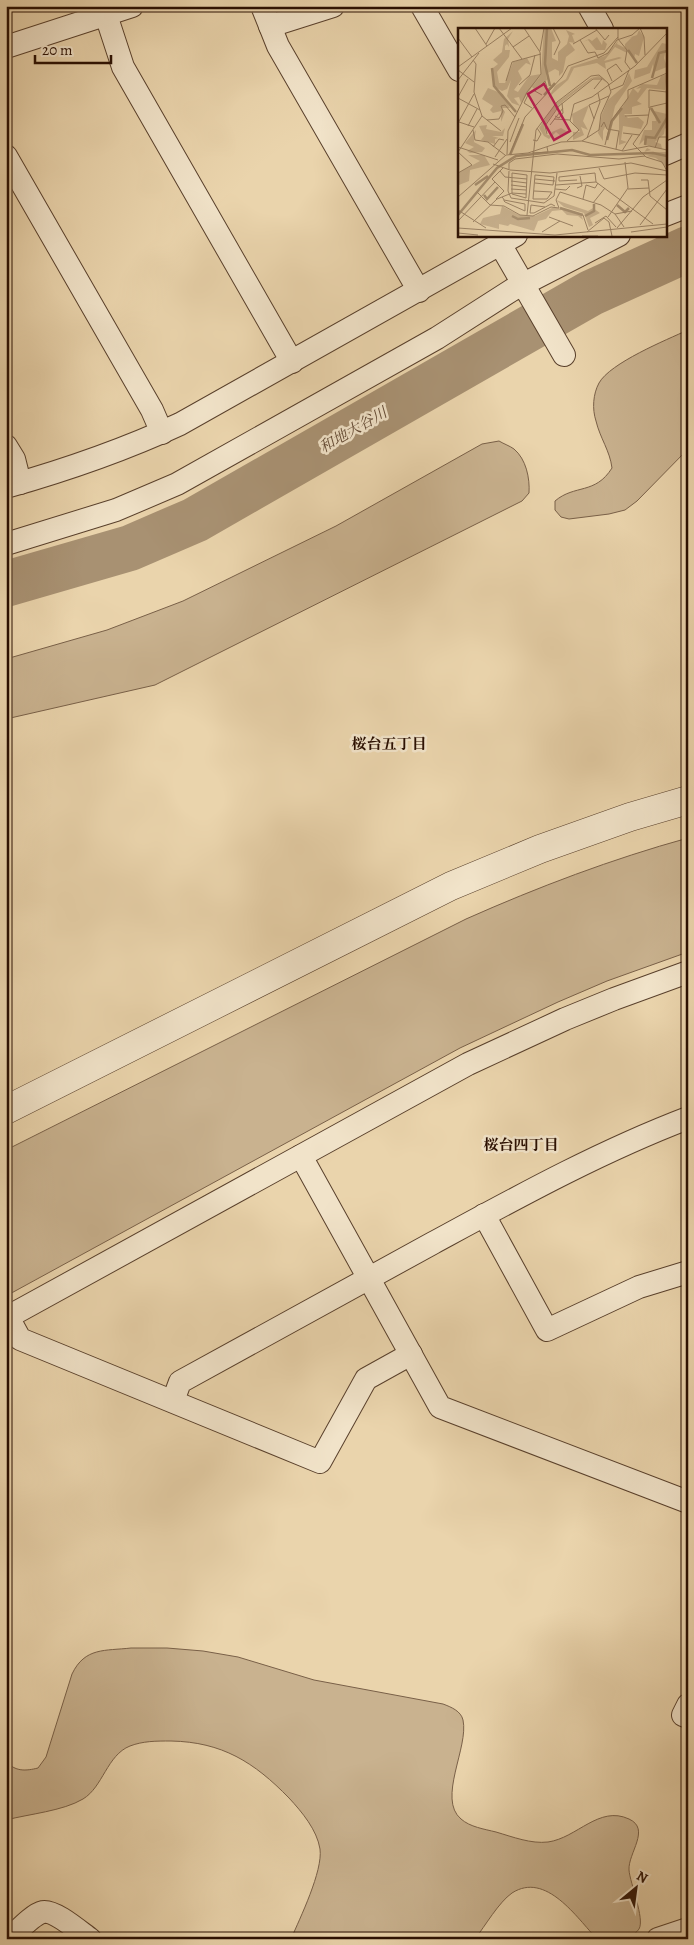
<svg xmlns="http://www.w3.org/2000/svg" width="694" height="1945" font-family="Alegreya,'Noto Serif JP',serif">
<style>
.green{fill:#c9b28f;stroke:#796048}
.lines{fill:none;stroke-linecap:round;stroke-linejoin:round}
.river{stroke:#a89172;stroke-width:46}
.minor-casing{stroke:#59402c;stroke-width:24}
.tertiary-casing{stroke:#59402c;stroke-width:29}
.minor{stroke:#f1e3c9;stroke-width:22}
.tertiary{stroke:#f1e3c9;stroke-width:28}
.labels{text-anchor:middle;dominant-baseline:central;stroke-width:5;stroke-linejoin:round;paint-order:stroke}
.water-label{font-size:15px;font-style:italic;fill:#624934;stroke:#f1e3c9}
.neighbourhood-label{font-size:15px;font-weight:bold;fill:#290e01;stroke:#f1e3c9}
.inset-river{fill:none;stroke:#a89172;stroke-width:2.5}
.inset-road{fill:none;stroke:#9d8568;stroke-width:1}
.view{fill:#c2185b;fill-opacity:0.15;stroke:#c2185b;stroke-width:2.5}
.inset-edge{fill:none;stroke:#290e01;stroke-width:2.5}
</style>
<rect width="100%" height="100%" fill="#ead4ac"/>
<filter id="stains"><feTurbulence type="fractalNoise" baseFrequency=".004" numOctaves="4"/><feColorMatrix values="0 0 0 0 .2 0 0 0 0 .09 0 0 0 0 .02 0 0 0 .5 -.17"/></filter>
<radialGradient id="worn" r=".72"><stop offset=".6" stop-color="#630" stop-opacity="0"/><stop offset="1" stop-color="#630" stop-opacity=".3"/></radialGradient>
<!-- green -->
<g class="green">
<path d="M688 330V449L637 501 625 510 609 514 569 519 561 517 555 510V501C575 484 595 495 612 468 610 451 600 438 596 421 592 409 593 394 599 383 610 363 666 340 688 330Z"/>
<path d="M499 441C504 444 510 446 514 449 526 459 530 478 529 493L522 501 155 685 6 719V659L107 630 183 601 336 526 482 444Z"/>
<path d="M688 838V952L607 981 558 1002 460 1048 6 1296V1150L466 919C538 887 612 859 688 838Z"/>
<path d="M131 1648H167L203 1651 238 1657 314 1680 443 1704C451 1707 461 1711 463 1720 469 1747 437 1799 461 1819 470 1827 484 1829 496 1832 513 1837 531 1844 548 1842 577 1838 599 1805 629 1819 651 1829 628 1853 629 1870 630 1883 645 1919 639 1929 630 1942 611 1939 597 1939 577 1918 546 1871 512 1893 499 1902 485 1926 475 1939H291C300 1918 323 1871 320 1849 317 1830 302 1812 289 1798 254 1762 222 1742 171 1741 156 1741 143 1741 130 1746 107 1755 103 1787 83 1799 63 1811 29 1814 6 1820V1761C15 1772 26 1771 38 1768L46 1757 72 1674C85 1647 105 1651 131 1648Z"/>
</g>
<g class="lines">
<!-- river -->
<path class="river" d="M6 584 130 548 195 520 591 293 688 249"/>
<defs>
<g id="minor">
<path d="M262 6 278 46 419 291"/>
<path d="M422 6 459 70"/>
<path d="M589 6 602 29"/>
<path d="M106 15 123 67 292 362"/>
<path d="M270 26 333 6"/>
<path d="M6 47 132 6"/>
<path d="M665 154 688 144"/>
<path d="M6 156 152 410 162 433"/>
<path d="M665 215 688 206"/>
<path d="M500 244 564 355"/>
<path d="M6 446 14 459 20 483"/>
<path d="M6 487C66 470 124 450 180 424L516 235"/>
<path d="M6 544 116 510 177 484 437 338 512 290 619 235"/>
<path d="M301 1156 440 1407 688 1502"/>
<path d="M484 1215 547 1330 639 1287 688 1272"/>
<path d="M8 1317 20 1339 320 1462 366 1379 411 1354"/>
<path d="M6 1318 468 1064 565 1019 614 999 688 972"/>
<path d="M173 1401 180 1382C265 1336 349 1289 433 1243 516 1198 599 1152 688 1118"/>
<path d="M688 1705 683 1715 688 1717"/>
<path d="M9 1939C17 1932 33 1914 43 1912 55 1910 80 1932 90 1939"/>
<path d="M658 1939 688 1929"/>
</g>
<path id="tertiary" d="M6 1110 451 886 540 849 630 817 688 800"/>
</defs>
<!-- minor casing -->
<use href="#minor" class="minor-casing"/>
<!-- tertiary casing -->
<use href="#tertiary" class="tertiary-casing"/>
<!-- minor -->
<use href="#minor" class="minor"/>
<!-- tertiary -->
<use href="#tertiary" class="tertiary"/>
</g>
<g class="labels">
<!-- water labels -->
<g class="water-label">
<text transform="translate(353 430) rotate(-30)">和地大谷川</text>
</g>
<!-- neighbourhood labels -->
<g class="neighbourhood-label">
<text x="389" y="744">桜台五丁目</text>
<text x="521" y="1145">桜台四丁目</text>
</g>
</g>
<!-- overview -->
<g transform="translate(458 28)">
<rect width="209" height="209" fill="#ead4ac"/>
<path d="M86 0H93L98 13 94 14V30L100 33V24L109 16 111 8 108 2 117 6 114 7 117 15 111 14 117 22 108 29 105 44 101 48V43L97 41 88 46 89 52 76 61 74 59 83 47ZM181 2 186 9 181 28 177 26 176 31 170 22 169 25 157 19 146 33 161 29 164 30 147 35 148 41 139 35 116 40 110 52 90 70 97 58 108 51 113 39 147 28 160 13 159 16 167 20V16L174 9 167 11 179 7ZM55 3 50 11 51 19 49 16 47 18V22H52L51 29 39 44 41 55H47L55 34 69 30 73 37 68 35 60 43 64 51 56 62 60 64 71 48 83 46 63 75 61 69 56 70 62 78 54 75 49 68 53 52 49 61 44 63 37 59 34 49 35 40 40 36 35 32 44 24 46 11ZM139 9 144 17 145 12 149 16 147 22H138L130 12 125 14 131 11 134 13ZM204 15 209 16 206 30 209 39 196 44 195 36 192 45 176 51 177 42 189 39ZM171 45 174 53 157 78 152 101 147 99 145 103V113L140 105 144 86 150 72 165 59ZM209 46 207 62 189 60 179 73 184 76 174 79V86H166L170 90 180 89 186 94 183 101 165 98 163 112 169 114 161 117V85L175 60 180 65 183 60 178 61 184 56 199 57 203 48ZM141 48 145 50 149 55 142 50H135L102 76 86 98 88 106 93 108 94 104 103 100 110 104 104 109 98 104 91 111 86 108 81 100 97 76 133 50ZM30 60 45 66 52 80H44L47 84 43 94V83L35 85 32 82 35 78 24 71ZM131 77 125 93 130 102 123 99 126 107 115 112V104H122L115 95 114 86ZM196 83 209 86V102L207 100 206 106 197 114 203 116 204 121 188 117 186 112 181 117 186 102H194V93H198ZM29 97 28 101 43 104 47 100 45 108H34L41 110 37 111V116L23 112 26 108 21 98ZM18 102 16 114 27 120 24 124 12 125 9 123 16 119 7 115ZM189 120 193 122 186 124H208L209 140 198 130 188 128 198 125 185 126ZM10 127H26L32 137 12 142 11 153 1 157 0 164V145L22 133ZM98 172 130 183 135 180 142 185 132 190 135 197 131 199 126 185 106 179ZM44 178 61 187 77 188 96 179 123 186 125 192 120 188 109 187 104 182 94 183 88 191 80 193 76 203 52 196 50 198 41 196V201L22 196 25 190 42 186Z" fill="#c9b28f"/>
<path class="inset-river" d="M89 0 87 36 92 58M170 22 179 35M34 40 36 58 58 84M194 50 201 25 209 23M86 67 97 55M193 80 202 95M149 112 154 93 164 80M187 117 188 109 197 110 209 90M52 127 65 96M17 157 30 148M26 167 29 171 40 159M159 177 167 184 171 180M102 180 125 187M0 187 39 140 58 128 114 122 132 127 195 125 209 128M54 188 60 191 72 190M127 188 136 183V176"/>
<path class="inset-road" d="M17 0 29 18M41 0 64 31M95 0 102 14 96 27M137 0 147 12 151 7M160 0V11L169 22 167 34 172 41M182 0 186 9 187 27M0 10 14 29M122 12 130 25 137 24 140 30 150 25 159 12 174 7 182 0M28 16 37 0M115 16 139 2M55 19 71 8M82 23 86 0M0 39 54 0M0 42 16 54M0 52 21 25M48 53 54 34 83 26M154 53 149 42 158 36 164 44M61 57 72 47 77 27M153 62 165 57 171 42M77 63 87 53 89 59M0 69 10 51M0 70 22 82M209 75 192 79 189 96 175 116 188 129 204 134 209 143M74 80 66 75 70 67 75 62 84 67M191 80V62L209 64M24 88 43 103M97 88 101 90 105 85 104 75M167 88 191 87M96 91 112 92M136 91 131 77 151 68M29 92 41 91 45 83 43 78 47 77 57 89M1 94 16 99M0 95 16 66M92 97 105 80M10 98 19 81M143 99 146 94 149 101 161 103 158 121M15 102 17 112 30 114 47 127M165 105 182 107M89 106 87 98 101 78 135 51H144L136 61M129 110 142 74 140 65M75 112 79 113 83 106 79 100M109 113 121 102 112 93 116 76 134 69 177 38 209 5M52 114 61 90M147 117 153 93 170 70V62L209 45M0 119 40 132M35 119 41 111 46 112M197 120 201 109H209M164 123 174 107M0 124 24 88 16 64 18 36 15 32M74 125 90 124 89 119M49 126 50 103 69 64 83 46 82 24 66 0M52 126 67 89 104 49 110 38 146 25 160 9M37 129 49 111M35 136 52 142 92 145 173 135 209 143M141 140 146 151 177 145 209 147M51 141V135L57 131 99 126 161 131 187 128M42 143 47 149 69 151M51 143 50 163 53 170 86 175 96 168 99 145M0 145 14 137 0 124M54 145 69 147 68 170 54 166ZM77 151 97 153M119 152 101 153V149L137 145 138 154M183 152H190L192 168 209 182M53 153 69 155M77 155 95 157 96 149 77 147 75 171H89L94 164M53 157 69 159M98 157 138 154 195 196M119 160 124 158 122 148M53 161 68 162M97 161 108 162 112 158M170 161 191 160M76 163 94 164M19 164 32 177M0 169 48 127 70 125 103 114 124 113 165 123 191 118 209 122M44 169 45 170 46 172V173L47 174 67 183V176L46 172M38 171 46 163 34 151 45 140M125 171 128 157 137 160 140 155M135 175 147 160M32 177 46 178 62 187 75 188 93 179 101 180M87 179 73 177 72 185H76L93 176 97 178M101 180 98 172 102 164 143 177 157 186 166 199M0 182 28 200M157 186 174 183M69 187 78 102 99 74 133 48 141 47 150 55 153 64 143 86 141 102 124 113M125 187 130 202M91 189 115 198M150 189 170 160 167 134M0 193 37 154M15 194 39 171 54 165 68 166M137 195 148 188 158 199M182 197 209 161M0 200 97 207 209 196M159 200 185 169 209 152M84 204 102 193M129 204 146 190 151 194 154 208M173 204 209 199M0 205 20 207M124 208H140"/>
<path class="view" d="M86 56 112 103 96 112 70 66Z"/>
<rect width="209" height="209" class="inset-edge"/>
</g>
<!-- margin -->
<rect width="694" height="1945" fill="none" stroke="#ead4ac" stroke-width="25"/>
<rect x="8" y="8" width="679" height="1930" fill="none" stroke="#290e01" stroke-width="2.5"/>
<rect x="12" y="12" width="669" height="1920" fill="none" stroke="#290e01"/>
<!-- north arrow -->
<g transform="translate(636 1888) rotate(29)" stroke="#f1e3c9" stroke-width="4" paint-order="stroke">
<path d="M0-4L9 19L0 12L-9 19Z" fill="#290e01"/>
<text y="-8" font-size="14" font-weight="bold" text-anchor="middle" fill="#290e01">N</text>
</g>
<!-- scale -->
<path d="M35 55v8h76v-8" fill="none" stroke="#290e01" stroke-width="2.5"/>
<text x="42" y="55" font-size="15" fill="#290e01" stroke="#f1e3c9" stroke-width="4" paint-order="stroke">20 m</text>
<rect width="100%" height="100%" filter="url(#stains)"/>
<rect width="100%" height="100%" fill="url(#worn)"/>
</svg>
